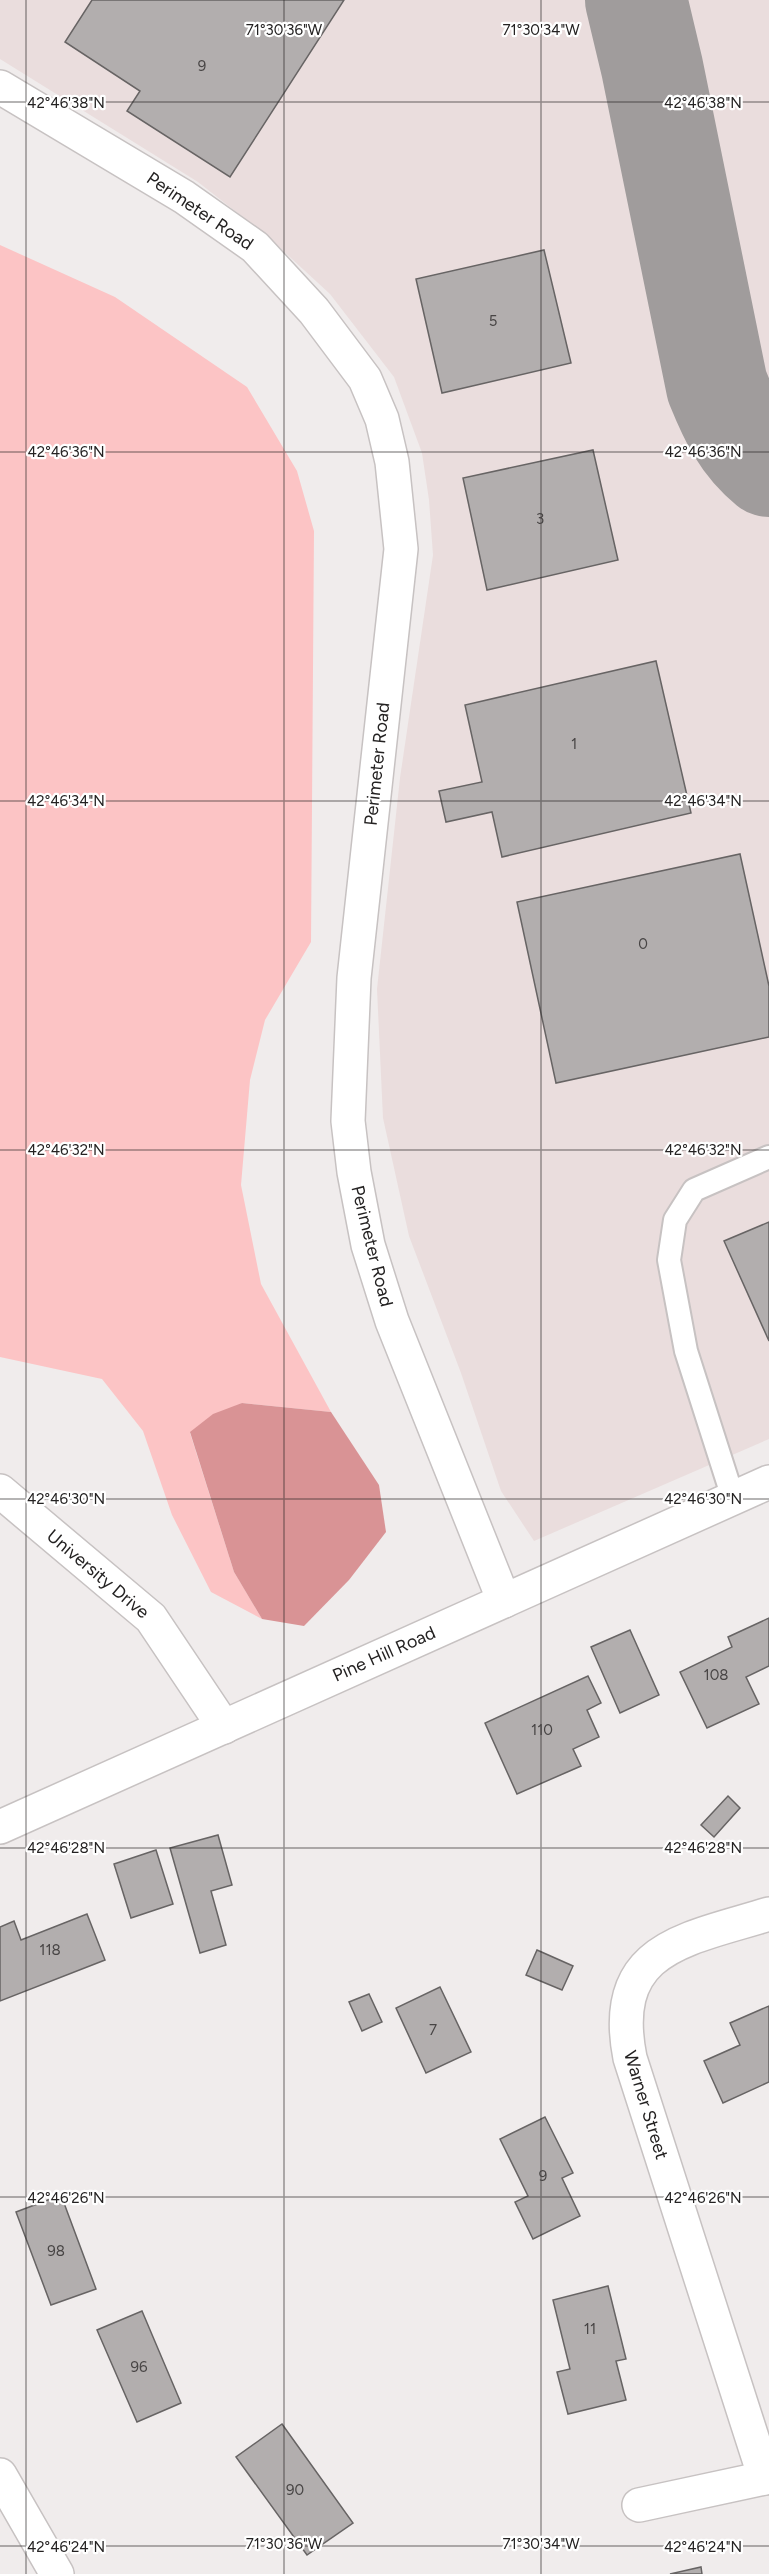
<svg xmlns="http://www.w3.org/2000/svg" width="769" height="2574" font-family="Figtree,sans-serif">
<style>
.built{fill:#eadddd}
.green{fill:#fcc4c5}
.water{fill:#d99395}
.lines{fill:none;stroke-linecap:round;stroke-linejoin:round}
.taxiway{stroke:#a09c9c;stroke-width:102}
.building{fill:#b2aeae;stroke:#676464;stroke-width:1.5}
.lane-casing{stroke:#c7c2c2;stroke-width:26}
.street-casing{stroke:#c7c2c2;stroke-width:36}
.secondary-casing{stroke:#c7c2c2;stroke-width:36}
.lane{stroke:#fff;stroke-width:22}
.street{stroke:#fff;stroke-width:33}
.secondary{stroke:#fff;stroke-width:33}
.ticks{fill:none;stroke:#242222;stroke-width:1.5;stroke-opacity:0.45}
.labels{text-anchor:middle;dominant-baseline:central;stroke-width:4.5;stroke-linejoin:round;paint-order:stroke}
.number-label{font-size:15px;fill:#484545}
.street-label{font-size:18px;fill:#242222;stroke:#fff}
.ticks-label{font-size:15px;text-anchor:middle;fill:#242222;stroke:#fff;stroke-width:4.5;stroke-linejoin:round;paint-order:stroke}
</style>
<rect width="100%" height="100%" fill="#f0ecec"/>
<!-- built -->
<path class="built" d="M0 0H769V1439L534 1541 501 1491 461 1373 409 1236 383 1118 377 989 400 778 433 555 429 500 422 453 394 377 330 294 267 236 198 182 0 59Z"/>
<!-- green -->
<path class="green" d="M0 245 115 297 247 387 297 471 314 531 311 942 265 1020 250 1080 241 1185 261 1284 331 1412 242 1403 190 1433 234 1572 262 1619 211 1592 172 1515 143 1431 102 1379 0 1357Z"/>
<!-- water -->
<path class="water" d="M242 1403 331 1412 379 1485 386 1532 349 1580 304 1626 262 1619 234 1572 190 1432 213 1414Z"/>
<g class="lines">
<!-- taxiway -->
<path class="taxiway" d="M636 0 652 67 717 386C730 418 742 444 769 466"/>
</g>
<!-- building -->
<g class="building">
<path d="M92 0H344L230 177 127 111 140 91 65 42Z"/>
<path d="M544 250 571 363 442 393 416 279Z"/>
<path d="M593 450 618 560 487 590 463 478Z"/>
<path d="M656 661 691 813 502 857 492 812 446 822 439 791 482 782 465 705Z"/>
<path d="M740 854 769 986V1037L556 1083 517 902Z"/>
<path d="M769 1222V1341L724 1241Z"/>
<path d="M769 1618V1666L746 1677 759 1704 707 1728 680 1672 732 1647 728 1637Z"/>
<path d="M630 1630 659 1695 620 1713 591 1647Z"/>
<path d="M588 1676 601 1703 587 1710 599 1737 573 1749 581 1766 517 1794 485 1723Z"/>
<path d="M728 1796 740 1808 714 1837 701 1825Z"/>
<path d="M218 1835 232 1885 211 1891 226 1945 200 1953 170 1848Z"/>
<path d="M156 1850 173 1904 131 1918 114 1864Z"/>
<path d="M87 1914 105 1960 0 2001V1927L14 1921 21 1940Z"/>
<path d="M537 1950 573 1966 562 1990 526 1975Z"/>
<path d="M440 1987 471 2052 426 2073 396 2008Z"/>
<path d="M369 1994 382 2022 362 2031 349 2002Z"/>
<path d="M769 2006V2082L723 2103 704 2061 740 2045 730 2023Z"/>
<path d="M545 2117 573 2173 562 2178 580 2216 533 2239 515 2202 528 2196 500 2139Z"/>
<path d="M61 2195 96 2289 51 2305 16 2212Z"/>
<path d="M608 2286 626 2359 616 2361 626 2400 568 2414 557 2372 570 2369 553 2300Z"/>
<path d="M142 2311 181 2403 137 2422 97 2330Z"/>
<path d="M282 2424 353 2523 307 2555 236 2457Z"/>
<path d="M701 2567 702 2574H670Z"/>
</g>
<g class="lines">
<defs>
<path id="lane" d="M733 1498 686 1351 669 1260 675 1220 694 1190 769 1157"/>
<g id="street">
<path d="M0 87 184 197 255 247 314 311 365 379 382 419 392 462 401 549 354 978 348 1121 354 1172 368 1245 392 1321 504 1601"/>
<path d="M0 1491 151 1618 224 1727"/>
<path d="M765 2478 630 2058C608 1947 685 1940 769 1914"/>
<path d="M639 2505 769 2477"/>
</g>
<g id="secondary">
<path d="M0 1827 769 1482"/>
<path d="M0 2475 57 2574"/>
</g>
</defs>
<!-- lane casing -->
<use href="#lane" class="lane-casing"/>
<!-- street casing -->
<use href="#street" class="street-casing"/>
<!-- secondary casing -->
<use href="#secondary" class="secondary-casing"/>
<!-- lane -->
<use href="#lane" class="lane"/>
<!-- street -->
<use href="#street" class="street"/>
<!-- secondary -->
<use href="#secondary" class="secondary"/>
</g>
<!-- ticks -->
<path class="ticks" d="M26 0V2574M284 0V2574M541 0V2574M0 102H769M0 452H769M0 801H769M0 1150H769M0 1499H769M0 1848H769M0 2197H769M0 2546H769"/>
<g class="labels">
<!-- number labels -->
<g class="number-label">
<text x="202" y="66">9</text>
<text x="493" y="321">5</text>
<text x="540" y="519">3</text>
<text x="574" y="744">1</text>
<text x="643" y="944">0</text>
<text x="716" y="1675">108</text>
<text x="542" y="1730">110</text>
<text x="50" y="1950">118</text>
<text x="433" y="2030">7</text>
<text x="543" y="2176">9</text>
<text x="56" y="2251">98</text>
<text x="590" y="2329">11</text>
<text x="139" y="2367">96</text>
<text x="295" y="2490">90</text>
</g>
<!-- street labels -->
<g class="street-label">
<text transform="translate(200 211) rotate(34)">Perimeter Road</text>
<text transform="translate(377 764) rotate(-84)">Perimeter Road</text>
<text transform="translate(372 1246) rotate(76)">Perimeter Road</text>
<text transform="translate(98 1574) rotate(40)">University Drive</text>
<text transform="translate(384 1654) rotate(-24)">Pine Hill Road</text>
<text transform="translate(646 2105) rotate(73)">Warner Street</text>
</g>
</g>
<g class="ticks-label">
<text x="284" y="35">71°30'36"W</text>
<text x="541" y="35">71°30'34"W</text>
<text x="66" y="108">42°46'38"N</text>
<text x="703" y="108">42°46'38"N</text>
<text x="66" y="457">42°46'36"N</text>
<text x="703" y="457">42°46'36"N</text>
<text x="66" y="806">42°46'34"N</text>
<text x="703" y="806">42°46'34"N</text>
<text x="66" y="1155">42°46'32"N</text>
<text x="703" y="1155">42°46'32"N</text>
<text x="66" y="1504">42°46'30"N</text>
<text x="703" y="1504">42°46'30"N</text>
<text x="66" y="1853">42°46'28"N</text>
<text x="703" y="1853">42°46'28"N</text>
<text x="66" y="2203">42°46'26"N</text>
<text x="703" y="2203">42°46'26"N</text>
<text x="284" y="2549">71°30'36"W</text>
<text x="541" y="2549">71°30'34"W</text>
<text x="66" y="2552">42°46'24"N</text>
<text x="703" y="2552">42°46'24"N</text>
</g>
</svg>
